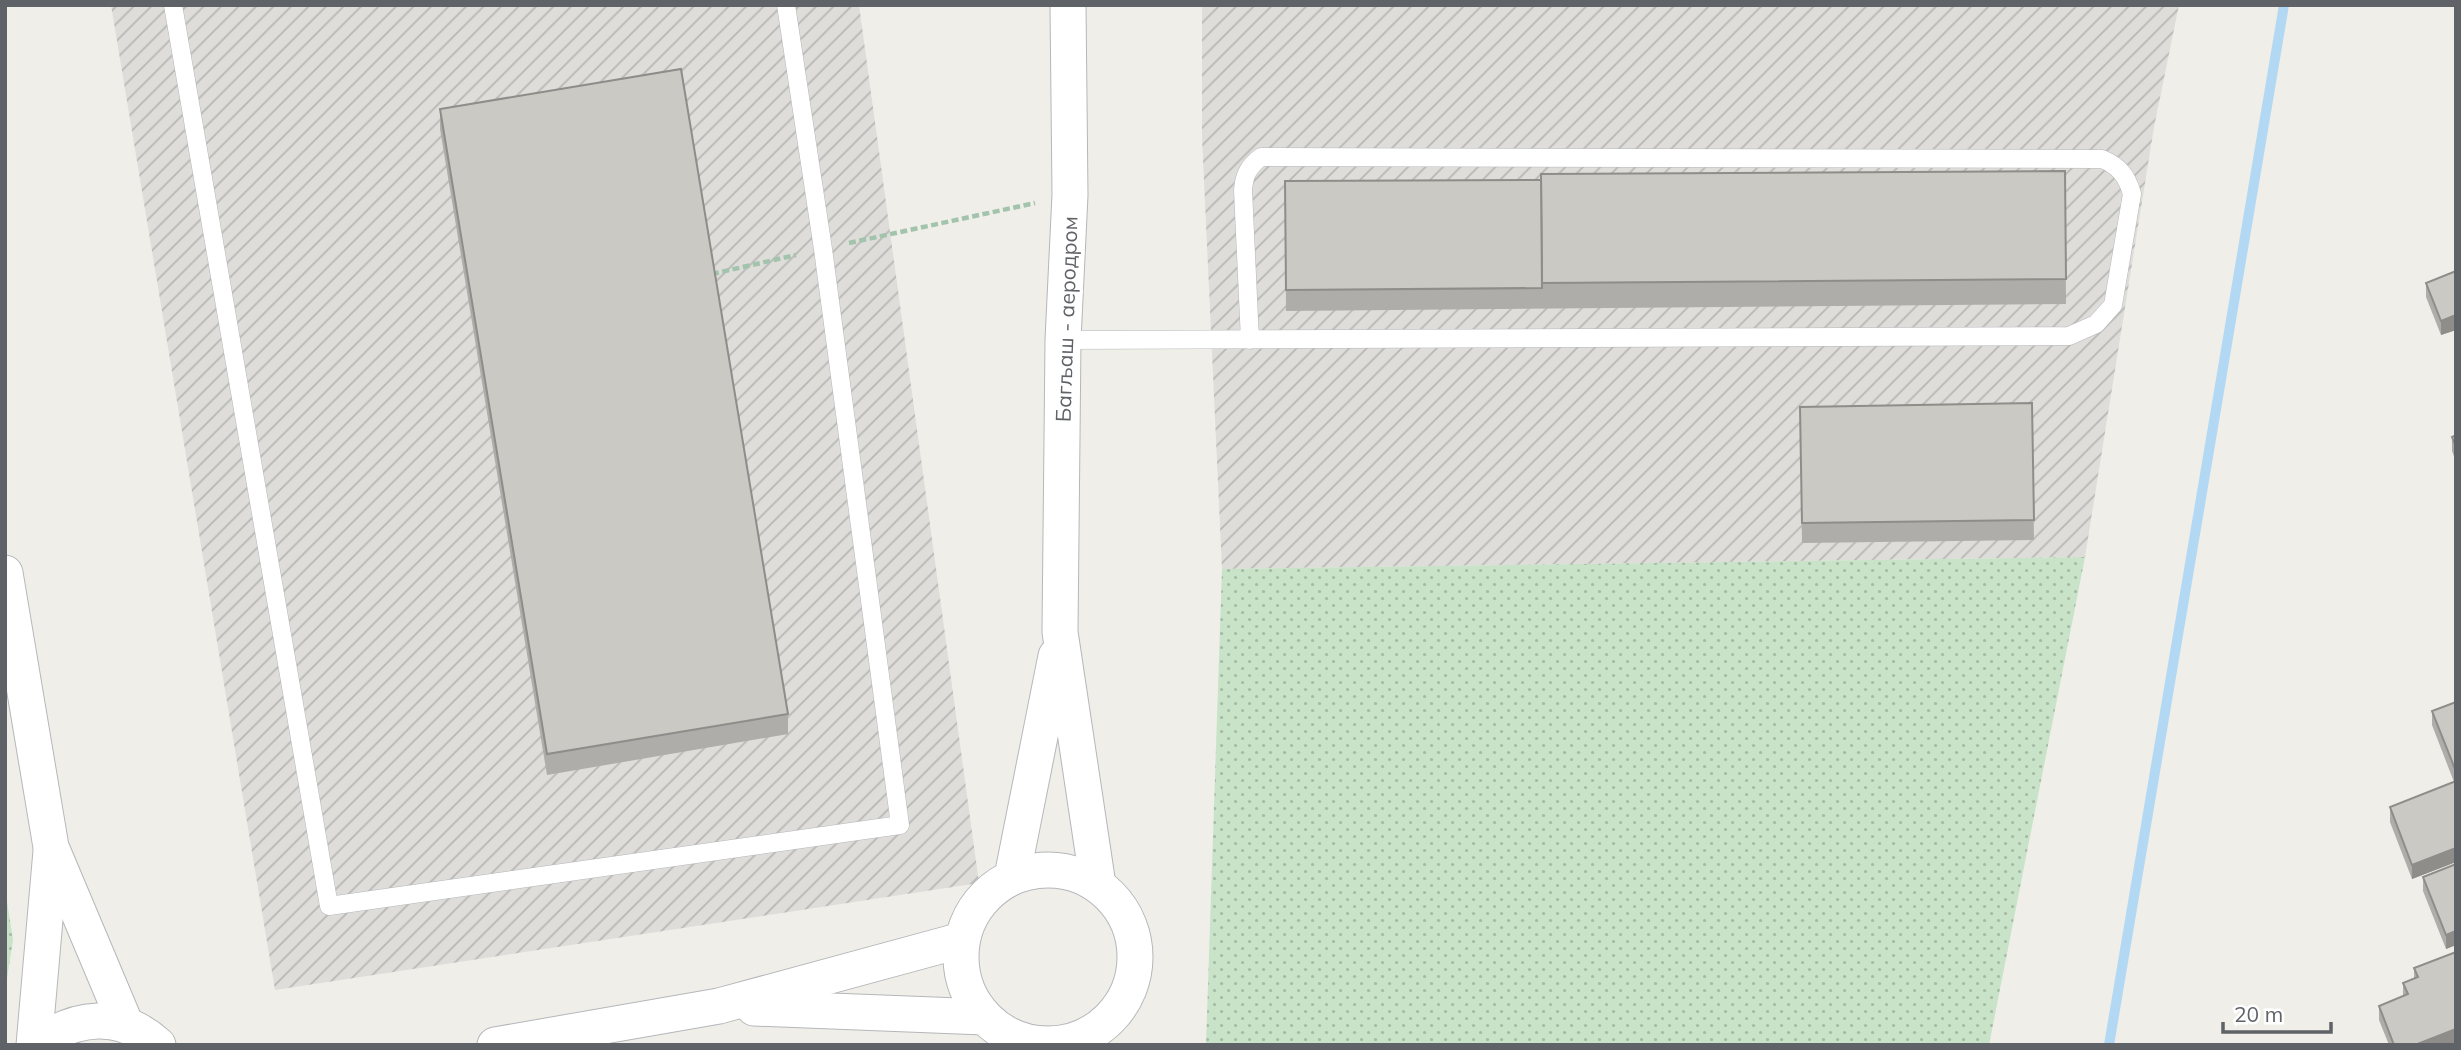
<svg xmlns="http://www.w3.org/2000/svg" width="2461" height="1050" font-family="Mulish,sans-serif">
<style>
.industrial{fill:url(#industrial-furrows)}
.grass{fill:url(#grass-dots)}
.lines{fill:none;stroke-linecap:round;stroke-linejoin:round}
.stream{stroke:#b3d8f4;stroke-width:10}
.service-casing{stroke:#b5b7ba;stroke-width:19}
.minor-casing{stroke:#b5b7ba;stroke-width:37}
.path{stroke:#a2c3ac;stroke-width:4.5;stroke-dasharray:7 3.5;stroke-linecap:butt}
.service{stroke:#fff;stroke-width:18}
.minor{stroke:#fff;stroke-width:35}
.wall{fill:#afada9}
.shaded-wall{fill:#8e8d89}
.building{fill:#cbc9c4;stroke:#8e8d89;stroke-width:2}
.labels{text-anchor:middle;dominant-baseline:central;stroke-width:7;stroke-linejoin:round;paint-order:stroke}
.street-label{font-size:21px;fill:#5f6266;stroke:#fff}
</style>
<defs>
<pattern id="industrial-furrows" width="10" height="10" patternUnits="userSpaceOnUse" patternTransform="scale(1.75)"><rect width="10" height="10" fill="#deddda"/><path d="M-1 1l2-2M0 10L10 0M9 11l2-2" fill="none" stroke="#b7b7b5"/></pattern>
<pattern id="grass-dots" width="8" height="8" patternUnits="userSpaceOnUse" patternTransform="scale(1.75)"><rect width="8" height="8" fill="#c8e3c8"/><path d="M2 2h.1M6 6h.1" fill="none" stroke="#a6bba6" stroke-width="1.8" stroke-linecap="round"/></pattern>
</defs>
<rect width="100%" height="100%" fill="#efeee8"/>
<!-- industrial -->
<g class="industrial">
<path d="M111 5H859L979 883 275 990Z"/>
<path d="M1202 5H2179L2154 127 2085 557 1222 569 1202 137Z"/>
</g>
<!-- grass -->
<g class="grass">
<path d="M2085 557 1989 1045H1206L1222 569Z"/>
<path d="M5 889 13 940 5 991Z"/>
</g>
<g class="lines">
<!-- stream -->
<path class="stream" d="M2109 1045 2284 5"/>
<defs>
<g id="service">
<path d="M173 5 329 906 900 825 823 249 786 5"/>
<path d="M1063 340 2069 336 2096 324 2113 305 2132 194C2127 176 2119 166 2102 159L1261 157C1249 166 1244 175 1243 190L1250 340"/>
</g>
<g id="minor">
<path d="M1068 5 1070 195 1063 340 1060 632 1098 885"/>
<path d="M5 573 51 847 126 1025"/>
<circle cx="1048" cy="957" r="87"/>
<path d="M1012 877 1056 656"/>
<path d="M754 1008 984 1017"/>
<path d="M34 1045 51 851"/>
<path d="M37 1045C75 1015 121 1011 158 1045"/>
<path d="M495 1045 719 1006 962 940"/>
</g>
</defs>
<!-- service casing -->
<use href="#service" class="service-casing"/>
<!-- minor casing -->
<use href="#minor" class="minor-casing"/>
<!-- path -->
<g class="path">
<path d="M849 243 1035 203"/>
<path d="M712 274 796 255"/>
</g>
<!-- service -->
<use href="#service" class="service"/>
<!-- minor -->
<use href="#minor" class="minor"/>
</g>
<!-- wall -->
<g class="wall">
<path d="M440 109 788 714V734L547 775 440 129Z"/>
<path d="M2065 171 2066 304 1286 311 1285 181 1541 180Z"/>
<path d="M2456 271V330L2441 335 2426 297V283Z"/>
<path d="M2032 403 2034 540 1802 543 1800 407Z"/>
<path d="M2456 435V462L2452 451V437Z"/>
<path d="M2456 702V862L2412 879 2390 822V807L2454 782 2432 725V711Z"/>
<path d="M2456 864V945L2446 949 2423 891V877Z"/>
<path d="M2414 968 2451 1045H2389L2379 1020V1006L2403 996V983L2414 979Z"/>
</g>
<!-- shaded-wall -->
<g class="shaded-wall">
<path d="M2456 315V330L2441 335V321Z"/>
<path d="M2456 848V862L2412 879V865Z"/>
<path d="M2456 931V945L2446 949V935Z"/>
<path d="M2456 1029V1043L2451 1045H2415Z"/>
</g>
<!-- building -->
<g class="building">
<path d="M681 69 788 714 547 754 440 109Z"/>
<path d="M2065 171 2066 279 1542 283 1541 174Z"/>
<path d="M1541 180 1542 288 1286 290 1285 181Z"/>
<path d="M2456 271V315L2441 321 2426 283Z"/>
<path d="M2032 403 2034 520 1802 523 1800 407Z"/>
<path d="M2456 435V447L2452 437Z"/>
<path d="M2456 702V768L2455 769 2432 711Z"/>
<path d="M2456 781V848L2412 865 2390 807Z"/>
<path d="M2456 864V931L2446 935 2423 877Z"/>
<path d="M2456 952V1029L2415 1045H2394L2379 1006 2408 994 2403 983 2418 977 2414 968Z"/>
</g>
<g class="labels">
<!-- street labels -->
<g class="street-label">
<text transform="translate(1066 319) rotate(-88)">Багљаш - аеродром</text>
</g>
</g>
<!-- border -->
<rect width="2461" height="1050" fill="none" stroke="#5f6266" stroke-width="14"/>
<!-- scale -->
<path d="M2223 1022v10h108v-10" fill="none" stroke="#5f6266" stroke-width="3.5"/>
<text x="2234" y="1022" font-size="21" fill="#5f6266" stroke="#ffffff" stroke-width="5" paint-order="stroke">20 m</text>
</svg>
